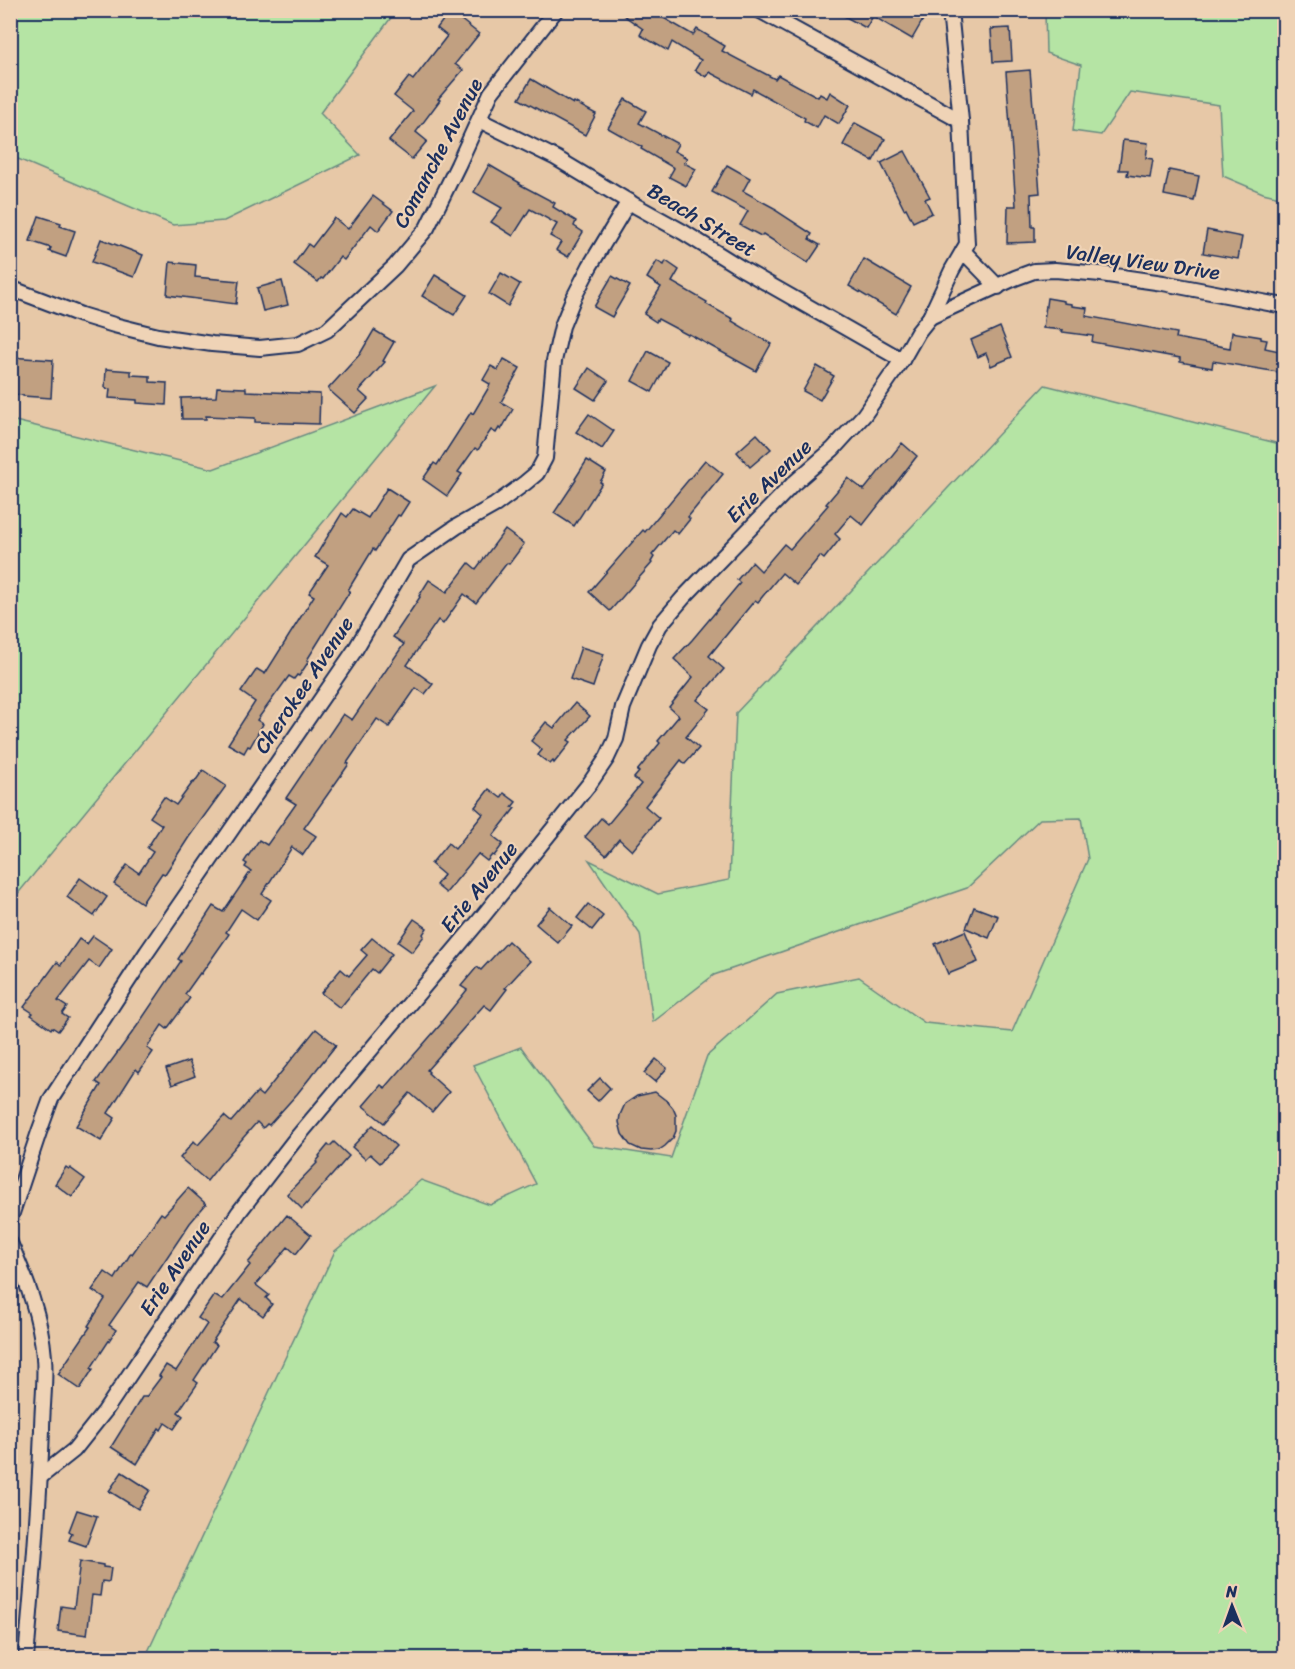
<svg xmlns="http://www.w3.org/2000/svg" width="1295" height="1669" font-family="Sriracha,sans-serif">
<style>
.green{fill:#b5e4a4;stroke:#688a81;stroke-width:1.5}
.building{fill:#c1a081;stroke:#1b2f5e;stroke-width:1.5}
.lines{fill:none;stroke-linecap:round;stroke-linejoin:round}
.street-casing{stroke:#1b2f5e;stroke-width:18}
.street{stroke:#efd3b6;stroke-width:14}
.labels{text-anchor:middle;dominant-baseline:central;stroke-width:4.5;stroke-linejoin:round;paint-order:stroke}
.street-label{font-size:21px;fill:#1b2f5e;stroke:#efd3b6}
</style>
<rect width="100%" height="100%" fill="#e7c8a7"/>
<filter id="ink" filterUnits="userSpaceOnUse"><feTurbulence type="fractalNoise" baseFrequency=".0167" numOctaves="2"/><feDisplacementMap in="SourceGraphic" scale="12" xChannelSelector="R" yChannelSelector="G"/><feConvolveMatrix kernelMatrix="1 2 1 2 8 2 1 2 1" color-interpolation-filters="sRGB"/></filter>
<g filter="url(#ink)">
<!-- green -->
<g class="green">
<path d="M11 10H396V11L320 113 360 155 224 221 173 225 11 156Z"/>
<path d="M1045 11H1284V198L1263 193 1223 176 1219 105 1130 92 1101 135 1073 131 1081 65 1046 53Z"/>
<path d="M1045 385 1284 445V1658H145L335 1251 421 1180 490 1205 536 1184 473 1065 521 1047 594 1146 671 1158 707 1056 777 994 859 977 925 1023 1012 1032 1088 859 1081 818 1040 819 967 888 714 975 653 1022 640 934 589 860 658 894 729 880 736 713Z"/>
<path d="M435 386 11 902V420L213 469Z"/>
</g>
<!-- building -->
<g class="building">
<path d="M616 10H650L693 35 697 29 725 46 722 51 775 79 778 75 818 97 820 94 827 98 830 92 850 105 839 124 824 115 817 128 804 121 805 118 753 89 751 94 709 72 706 77 695 70 701 60 672 42 668 51 640 35 643 29Z"/>
<path d="M833 10H912L924 18 912 39 873 16 866 28Z"/>
<path d="M450 11 479 34 455 64 463 70 438 99 440 100 416 132 427 141 412 159 389 141 413 111 394 96 409 77 413 80 447 36 437 28Z"/>
<path d="M1010 28 1012 61 993 62 991 29Z"/>
<path d="M1030 70 1040 193 1031 194 1032 227H1035V242L1007 243 1008 206H1016L1006 72Z"/>
<path d="M531 79 573 104 574 102 596 114 585 135 519 99Z"/>
<path d="M625 99 646 111 639 123 678 144 674 151 687 158 684 163 696 169 686 186 669 177 674 168 641 149 642 147 608 128Z"/>
<path d="M855 123 885 139 873 161 843 145Z"/>
<path d="M1123 140 1148 143 1146 158 1153 159 1150 178 1127 175 1128 170H1119Z"/>
<path d="M905 151 930 197 925 199 932 213 913 222 906 208 904 209 881 163Z"/>
<path d="M489 165 520 183 519 184 555 203 553 207 576 221 574 226 583 232 568 257 556 250 561 242 550 236 557 224 530 209 513 236 491 222 502 208 474 192Z"/>
<path d="M727 165 750 178 743 191 776 209 775 210 812 234 809 239 820 245 808 263 763 234 761 236 740 225 748 211 712 192Z"/>
<path d="M1169 170 1199 176 1194 201 1164 195Z"/>
<path d="M373 196 393 211 378 231 371 225 344 260 340 257 323 279 321 278 318 282 294 264 308 244 312 247 334 218 348 229Z"/>
<path d="M39 216 61 223 60 226 75 231 66 257 49 251 51 248 30 241Z"/>
<path d="M1207 230 1242 237 1238 259 1203 253Z"/>
<path d="M101 239 143 255 134 277 92 262Z"/>
<path d="M864 259 911 287 896 314 849 286Z"/>
<path d="M657 261 664 265 666 261 679 270 672 282 707 302 706 304 733 319 732 321 771 344 756 371 689 334 688 335 658 319 656 322 644 314 661 287 647 278Z"/>
<path d="M170 262 196 265 195 277 239 281 236 304 167 295Z"/>
<path d="M501 273 520 284 508 306 489 294Z"/>
<path d="M435 275 467 295 454 315 422 296Z"/>
<path d="M612 276 630 286 612 317 594 307Z"/>
<path d="M282 281 288 305 263 311 257 288Z"/>
<path d="M1047 298 1064 301V303L1072 304V306L1087 308 1086 316 1177 333 1176 338 1230 348 1232 332 1261 337V339L1267 340 1265 348 1284 352V373L1213 361 1212 368 1180 362V358L1092 342 1093 336 1062 332 1063 330 1043 328Z"/>
<path d="M1000 327 1012 357 991 366 986 353 978 357 971 340Z"/>
<path d="M374 330 394 342 383 361 385 362 359 391 368 399 355 413 328 389 360 354Z"/>
<path d="M648 351 668 362 652 392 632 381Z"/>
<path d="M10 357 53 360 51 398 23 396V395L10 394 12 374H10Z"/>
<path d="M504 359 520 368 501 402 513 409 501 430 499 428 496 433 491 430 478 450 475 448 458 472 462 474 447 496 423 479 434 463 437 465 471 412 473 414 489 387 490 384 483 380 491 366 498 370Z"/>
<path d="M817 366 834 376 820 400 803 391Z"/>
<path d="M589 368 608 381 595 400 576 388Z"/>
<path d="M106 369 131 371V375L150 376V382L167 383 166 405 137 403V400L109 398 110 389 105 388Z"/>
<path d="M217 387 246 388V391L320 394 319 424 255 422V418L206 416V419H182L181 398 216 397Z"/>
<path d="M589 414 614 431 602 449 576 432Z"/>
<path d="M757 434 771 449 750 467 737 452Z"/>
<path d="M902 443 917 456 863 525 851 515 835 534 840 539 824 559 820 556 796 585 782 573 758 602 755 600 709 656 724 669 697 700 709 709 686 737 699 748 685 764 681 760 645 806 659 818 632 851 619 839 606 855 585 837 601 818 608 824 641 784 634 778 639 772 637 771 660 743 658 741 679 716 669 707 693 677 674 659 692 640 740 583 737 580 752 562 761 571 784 544 790 549 828 505 826 504 848 478 864 490Z"/>
<path d="M587 460 606 472 600 482 602 483 574 526 554 513 576 480 575 479Z"/>
<path d="M705 460 723 474 688 517 690 519 678 534 673 530 652 555 654 557 651 562 652 563 610 611 589 592 643 530 645 532Z"/>
<path d="M387 488 409 502 400 516 398 515 375 551 373 549 348 590 350 591 307 660 309 661 299 676 297 675 294 679 289 676 257 720 263 724 250 747 248 746 244 753 228 744 255 702 241 692 257 669 265 674 314 596 309 593 328 565 315 557 342 513 347 517 353 509 368 518Z"/>
<path d="M505 530 524 544 509 564 507 563 476 603 464 594 443 624 438 620 407 665 433 684 425 694 416 688 389 727 377 719 347 763 349 764 304 828 316 836 303 855 292 847 262 894 271 900 257 920 241 909 226 932 229 934 201 974 200 973 185 994 190 998 167 1029 162 1025 147 1048 153 1052 139 1072 136 1069 108 1113 115 1118 101 1141 76 1126 101 1085 96 1082 137 1026 181 961 178 959 213 906 223 912 251 871 245 867 247 864 244 862 259 840 267 845 296 804 286 798 343 714 352 720 404 644 393 637 420 597 419 596 429 580 447 592 469 563 476 569Z"/>
<path d="M581 647 604 654 593 687 570 679Z"/>
<path d="M575 703 590 716 568 740 571 742 554 763 553 761 550 764 538 755 542 750 531 741 546 722 554 728Z"/>
<path d="M203 770 226 786 189 837 165 874 162 873 142 903 114 884 127 865 139 873 153 852 147 848 162 825 150 817 164 797 176 805 193 782 194 783Z"/>
<path d="M489 789 501 798 504 793 516 802 512 807 515 808 493 836 503 844 494 856 492 855 487 861 478 854 446 893 436 885 444 875 431 864 448 843 455 849 483 814 475 807Z"/>
<path d="M80 878 107 897 94 916 67 897Z"/>
<path d="M588 904 603 916 592 930 577 918Z"/>
<path d="M550 907 572 926 558 943 536 924Z"/>
<path d="M974 907 998 916 989 938 966 928Z"/>
<path d="M414 919 427 928 423 934 424 936 412 952 398 942Z"/>
<path d="M965 931 978 962 948 974 935 944Z"/>
<path d="M93 936 112 949 99 968 89 961 58 1001 67 1007 62 1014 68 1018 58 1031 52 1027 51 1029 31 1015 33 1013 24 1007 57 962 61 965 79 939 87 944Z"/>
<path d="M372 938 392 954 377 973 372 969 340 1008 321 993 341 969 349 976 367 955 361 950Z"/>
<path d="M508 941 530 961 505 988 507 989 491 1010 484 1005 427 1070 429 1072 428 1073 449 1092 432 1112 410 1093 384 1123 363 1106 381 1085 385 1088 442 1023 441 1022 467 990 461 986 477 967 481 970Z"/>
<path d="M316 1029 336 1045 297 1094 269 1125 267 1124 263 1128 257 1122 221 1163 207 1181 180 1158 194 1141 198 1145 224 1116 231 1122 257 1092 262 1096Z"/>
<path d="M656 1059 667 1068 655 1082 644 1073Z"/>
<path d="M189 1061 195 1076 172 1085 166 1069Z"/>
<path d="M600 1078 610 1088 598 1101 587 1091Z"/>
<path d="M655 1092 668 1102 673 1108 676 1115V1131L673 1138 665 1146 659 1150 651 1151 641 1150 630 1145 622 1134 619 1122 620 1115 625 1104 637 1096Z"/>
<path d="M373 1125 396 1146 380 1163 370 1154 365 1159 352 1147Z"/>
<path d="M334 1142 349 1156 302 1209 287 1194 317 1163 316 1162 320 1157 319 1156 328 1145 330 1146Z"/>
<path d="M66 1167 69 1169 70 1168 85 1179 72 1197 55 1184Z"/>
<path d="M188 1188 206 1204 190 1223 147 1287 139 1282 109 1325 116 1330 91 1368 93 1369 80 1389 58 1374 90 1327 88 1326 105 1299 92 1290 105 1272 115 1279 131 1253 132 1254 161 1213 164 1215Z"/>
<path d="M287 1215 311 1235 296 1254 288 1247 256 1285 269 1295 266 1298 272 1304 263 1316 241 1299 212 1342 217 1345 194 1380 198 1383 178 1412 183 1416 174 1429 165 1423 161 1430 159 1428 137 1464 111 1447 142 1397H146L161 1377 159 1376 166 1365 176 1371 207 1324 198 1318 214 1295 222 1300 250 1265 248 1263Z"/>
<path d="M122 1472 150 1490 138 1509 109 1491Z"/>
<path d="M77 1510 97 1516 86 1546 69 1540 72 1533 69 1531Z"/>
<path d="M80 1561 103 1565V1567L111 1568 109 1582 102 1581 100 1596 92 1595 87 1635 58 1631 61 1606 74 1608Z"/>
</g>
<g class="lines">
<defs>
<g id="street">
<path d="M759 10 961 121"/>
<path d="M479 120 556 158 636 206 683 232 744 270 902 360"/>
<path d="M963 251 998 287"/>
<path d="M10 288 81 315 114 325 158 336 212 344 260 348 298 344 327 330 395 266 427 228 458 165 491 93 556 10"/>
<path d="M930 317 1015 278 1034 271 1055 270 1101 274 1163 283 1284 306"/>
<path d="M10 1219 39 1132 51 1099 147 952 355 650 408 560 456 527 495 505 525 483 537 473 545 458 554 361 562 326 573 299 590 266 629 201"/>
<path d="M10 1243C26 1279 41 1317 44 1357 46 1381 42 1406 42 1430 39 1506 33 1582 26 1658"/>
<path d="M40 1477 74 1450 105 1411 239 1212 294 1141 479 921 590 783 607 758 616 739 623 707 649 645 660 625 683 598 793 484 833 449 864 415 902 360 918 332 930 317 952 270 967 244 961 121 950 10"/>
</g>
</defs>
<!-- street casing -->
<use href="#street" class="street-casing"/>
<!-- street -->
<use href="#street" class="street"/>
</g>
</g>
<g class="labels">
<!-- street labels -->
<g class="street-label">
<text transform="translate(438 153) rotate(-62)">Comanche Avenue</text>
<text transform="translate(702 220) rotate(31)">Beach Street</text>
<text transform="translate(1143 262) rotate(8)">Valley View Drive</text>
<text transform="translate(769 481) rotate(-44)">Erie Avenue</text>
<text transform="translate(304 685) rotate(-56)">Cherokee Avenue</text>
<text transform="translate(479 887) rotate(-51)">Erie Avenue</text>
<text transform="translate(175 1268) rotate(-56)">Erie Avenue</text>
</g>
</g>
<!-- margin -->
<rect width="1295" height="1669" fill="none" stroke="#efd3b6" stroke-width="36"/>
<rect x="18" y="18" width="1259" height="1633" fill="none" stroke="#1b2f5e" stroke-width="2" filter="url(#ink)"/>
<!-- north arrow -->
<g transform="translate(1232 1606) rotate(359)" stroke="#efd3b6" stroke-width="4.5" paint-order="stroke">
<path d="M0-4.5L10 22L0 15L-10 22Z" fill="#1b2f5e"/>
<text y="-9" font-size="16" font-weight="bold" text-anchor="middle" fill="#1b2f5e">N</text>
</g>
</svg>
